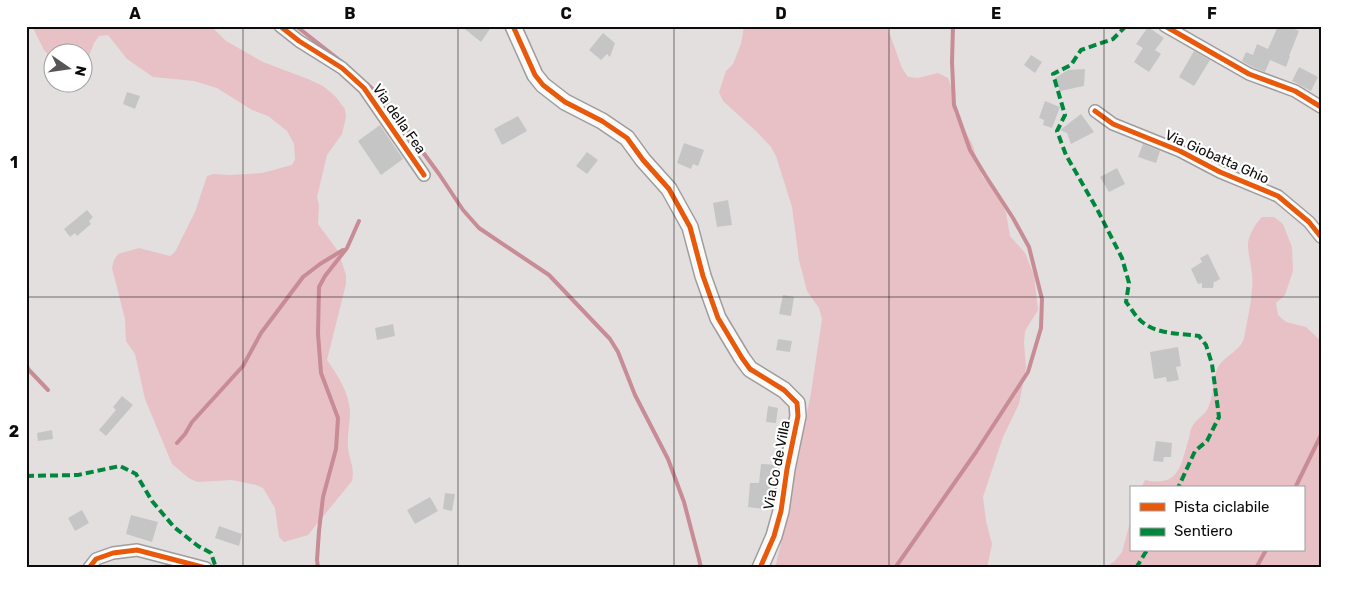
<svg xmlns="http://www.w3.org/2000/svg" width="1347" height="594" font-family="Rubik,sans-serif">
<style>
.green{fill:#e7c1c5}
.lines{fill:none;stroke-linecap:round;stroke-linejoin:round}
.stream{stroke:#c78c95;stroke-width:4}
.building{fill:#c6c5c5}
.minor-casing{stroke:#9f9c9c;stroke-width:14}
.tertiary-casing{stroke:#9f9c9c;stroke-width:18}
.minor{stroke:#fbfafa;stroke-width:11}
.tertiary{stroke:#fbfafa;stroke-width:15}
.quiet{stroke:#00873e;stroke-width:4;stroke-dasharray:8 4;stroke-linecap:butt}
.cycleway-casing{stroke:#fff;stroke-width:8}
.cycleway{stroke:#e8590c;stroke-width:5}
.grid{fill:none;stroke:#0e0b0c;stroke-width:1;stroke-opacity:0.55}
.labels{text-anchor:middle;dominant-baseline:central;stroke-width:4.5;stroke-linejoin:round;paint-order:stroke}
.street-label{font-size:14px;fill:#0e0b0c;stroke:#fff}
.neatline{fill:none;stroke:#0e0b0c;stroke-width:2}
.grid-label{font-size:16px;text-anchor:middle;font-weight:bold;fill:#0e0b0c}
</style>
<rect width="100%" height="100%" fill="#e3dfdf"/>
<!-- green -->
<g class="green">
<path d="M35 26H213L214 29 226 41 263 62 308 79 323 86 335 96 345 109 346 117 342 134 327 155 317 197 319 205 318 224 338 251 346 275V284L327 360C338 376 349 392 350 412 350 424 347 435 348 447 349 460 355 467 352 481L308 535 284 542 279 537 275 508 263 488 256 485 232 480 198 482 190 479 172 464 145 399 135 354 126 341 125 319 112 268 114 260 118 254 139 248 170 256 175 252 195 212 207 176 214 174 230 175 262 173 292 165 295 159 294 144 287 131 268 116 252 110 217 88 194 81 153 77 127 59 108 35 99 36 94 43 83 71 82 52H52V59L44 50 34 30Z"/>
<path d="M744 26H887L902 68 908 77 918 78 938 73 948 78 952 89 954 113 972 143 982 176 998 193 1006 213 1010 236 1025 253 1034 275 1038 310 1025 331 1024 343 1026 368 1019 404 1003 437 983 497 986 521 992 544 987 568H774L776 564 781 543 811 393 822 319 819 308 807 291 799 260 792 207 776 156 771 147 756 131 723 101 719 92 726 71 733 64 741 44Z"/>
<path d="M1262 217H1274L1283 224 1292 247 1293 271 1285 295 1276 303 1278 315 1286 322 1306 327 1321 341V568H1104L1115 561 1122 552 1131 519V550H1303V488H1141L1145 480C1180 488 1181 464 1189 438 1190 434 1190 430 1192 427 1195 420 1203 416 1207 410 1214 397 1212 382 1217 369 1223 356 1240 352 1244 338 1247 322 1251 305 1252 289 1254 274 1249 261 1248 247 1247 237 1255 224 1262 217Z"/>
</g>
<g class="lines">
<!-- stream -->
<g class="stream">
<path d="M296 26 342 62"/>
<path d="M366 83 378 94 402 120 414 140 439 174 463 210 479 228 549 275 610 339 618 352 635 395 668 459 684 502 699 559 701 568"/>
<path d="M26 363 28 369 48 390"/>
<path d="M177 443 185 434 192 422 243 366 261 333 303 277 320 264 343 250"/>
<path d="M1295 488 1321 435"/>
<path d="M318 568 317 560 319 531 323 497 336 449 338 418 321 373 318 334 319 287 325 276 347 248 359 221"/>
<path d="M895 568 976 452 1028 372 1041 328 1042 299 1029 247 1013 218 985 175 970 150 957 113 954 105 952 62 953 26"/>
<path d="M1256 568 1266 550"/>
</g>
</g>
<!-- building -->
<g class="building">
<path d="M461 26H492L481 42Z"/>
<path d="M1278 26H1288L1299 31 1289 56H1290L1286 67 1270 60 1265 72 1252 67 1242 61 1246 52 1253 55 1257 44 1268 49Z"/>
<path d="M1148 27 1164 38 1155 50 1161 54 1149 72 1134 62 1143 48 1136 44Z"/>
<path d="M603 33 615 43 610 57 607 54 601 60 589 50Z"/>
<path d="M1194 51 1210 60 1194 86 1179 77Z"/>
<path d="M1031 55 1042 62 1035 73 1024 65Z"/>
<path d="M1299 67 1318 77 1311 91 1292 81Z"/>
<path d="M1085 69 1084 86 1060 91 1055 78 1068 70Z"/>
<path d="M127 92 140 96 135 109 123 104Z"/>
<path d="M1045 101 1060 107 1052 128 1043 125 1044 120 1039 118Z"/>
<path d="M1081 114 1094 132 1071 144 1067 133 1060 130Z"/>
<path d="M518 116 527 131 502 145 494 129Z"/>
<path d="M380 125 403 159 381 175 358 141Z"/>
<path d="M684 143 704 150 698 166 693 164 691 169 677 163Z"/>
<path d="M1143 144 1160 151 1156 163 1138 157Z"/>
<path d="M587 152 598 160 587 174 576 166Z"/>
<path d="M1117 168 1125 184 1109 192 1100 177Z"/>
<path d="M728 200 732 225 717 227 713 203Z"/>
<path d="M87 210 93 217 89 221 91 224 77 236 75 233 70 237 64 229Z"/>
<path d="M1208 254 1220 279 1215 282 1214 281 1213 288H1202V283L1198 284 1191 269 1202 262 1200 258Z"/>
<path d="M783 295 794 297 791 316 779 314Z"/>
<path d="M393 324 395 336 377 340 375 328Z"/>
<path d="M778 339 792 341 790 352 776 350Z"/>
<path d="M1178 347 1181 366 1176 367 1179 380 1167 382 1166 377 1154 379 1150 352Z"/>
<path d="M122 396 133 405 106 436 99 430 116 410 113 407Z"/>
<path d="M768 406 778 408 776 423 766 422Z"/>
<path d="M52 430 53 439 38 441 37 433Z"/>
<path d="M1156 441 1172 443 1171 457H1164L1163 462 1153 461Z"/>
<path d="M761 464 778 465 772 510 748 507 750 483H759Z"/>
<path d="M445 493 455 494 452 511 443 509Z"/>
<path d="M430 497 438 511 415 524 407 510Z"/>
<path d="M82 510 89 523 75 531 68 518Z"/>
<path d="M131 515 158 522 152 542 126 534Z"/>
<path d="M219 526 242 534 239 546 215 538Z"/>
</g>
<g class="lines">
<defs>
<g id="minor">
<path d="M280 26 299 41 342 68 364 88 424 175"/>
<path d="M1165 26 1249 74 1295 91 1321 107"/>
<path d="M1095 111 1113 124 1180 151 1220 172 1278 196 1309 222 1321 237"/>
<path d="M89 568 96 559 113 553 137 550 206 568"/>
</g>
<path id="tertiary" d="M513 26 535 75 543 85 565 102 602 121 627 138 643 160 669 189 690 227 703 276 718 318 742 358 750 369 784 390 797 403 798 416 787 469 781 511 774 536 760 568"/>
</defs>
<!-- minor casing -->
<use href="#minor" class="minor-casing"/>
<!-- tertiary casing -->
<use href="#tertiary" class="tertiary-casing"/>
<!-- minor -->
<use href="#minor" class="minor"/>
<!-- tertiary -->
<use href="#tertiary" class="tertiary"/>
<!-- quiet -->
<g class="quiet">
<path d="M1126 26 1113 39 1081 50 1071 65 1053 74 1065 115 1057 131 1066 155 1098 211 1122 258 1129 283 1126 302C1131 308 1135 316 1141 321 1157 335 1180 333 1199 336L1206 345 1212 364 1219 417 1207 441 1195 451 1178 488"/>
<path d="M26 476 78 475 120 466 136 474 152 501 174 527 198 546 211 553 216 568"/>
<path d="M1136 568 1147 550"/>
</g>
<defs>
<g id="cycleway">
<path d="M280 26 299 41 342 68 364 88 424 175"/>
<path d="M513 26 535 75 543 85 565 102 602 121 627 138 643 160 669 189 690 227 703 276 718 318 742 358 750 369 784 390 797 403 798 416 787 469 781 511 774 536 760 568"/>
<path d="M1165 26 1249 74 1295 91 1321 107"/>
<path d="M1095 111 1113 124 1180 151 1220 172 1278 196 1309 222 1321 237"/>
<path d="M89 568 96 559 113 553 137 550 206 568"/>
</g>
</defs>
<!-- cycleway casing -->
<use href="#cycleway" class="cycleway-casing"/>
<!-- cycleway -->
<use href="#cycleway" class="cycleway"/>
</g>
<!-- grid -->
<path class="grid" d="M243 26V568M458 26V568M674 26V568M889 26V568M1104 26V568M26 297H1321"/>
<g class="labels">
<!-- street labels -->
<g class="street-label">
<text transform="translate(399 119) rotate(55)">Via della Fea</text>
<text transform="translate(1217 157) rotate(24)">Via Giobatta Ghio</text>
<text transform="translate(777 465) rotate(-79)">Via Co de Villa</text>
</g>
</g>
<!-- border -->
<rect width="1347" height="594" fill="none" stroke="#ffffff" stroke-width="55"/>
<!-- legend -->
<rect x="1130" y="486" width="175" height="65" fill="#ffffff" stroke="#9f9d9e"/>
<rect x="1140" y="503" width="25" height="8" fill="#e8590c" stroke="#9f9d9e"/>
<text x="1174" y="512" font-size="15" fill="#0e0b0c">Pista ciclabile</text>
<rect x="1140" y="528" width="25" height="8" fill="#00873e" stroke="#9f9d9e"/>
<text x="1174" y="536" font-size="15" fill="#0e0b0c">Sentiero</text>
<!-- north arrow -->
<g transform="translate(68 68) rotate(103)"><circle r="24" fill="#ffffff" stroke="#9f9d9e"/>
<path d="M0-4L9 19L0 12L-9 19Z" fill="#595556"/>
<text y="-8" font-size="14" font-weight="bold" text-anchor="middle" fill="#0e0b0c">N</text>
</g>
<rect x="28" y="28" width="1292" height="538" class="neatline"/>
<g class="grid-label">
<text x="135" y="19">A</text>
<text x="350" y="19">B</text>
<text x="566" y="19">C</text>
<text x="781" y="19">D</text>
<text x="996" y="19">E</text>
<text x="1212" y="19">F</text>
<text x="14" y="168">1</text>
<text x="14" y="437">2</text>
</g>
</svg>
